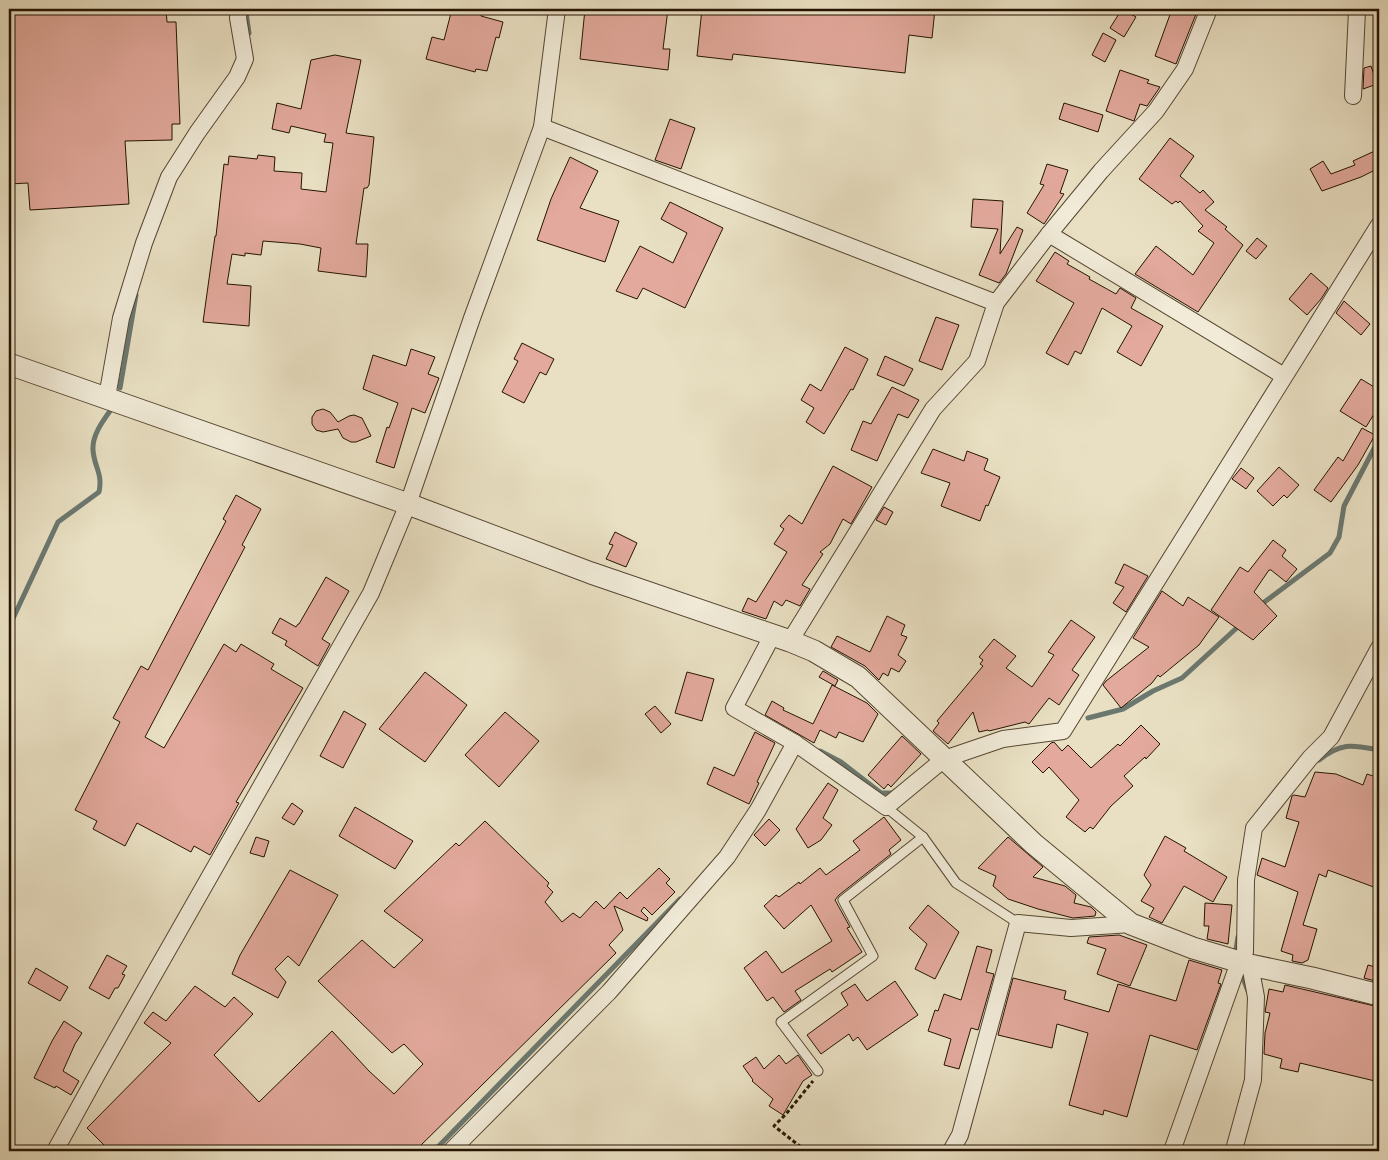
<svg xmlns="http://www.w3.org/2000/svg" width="1388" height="1160" font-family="'IM FELL Double Pica',serif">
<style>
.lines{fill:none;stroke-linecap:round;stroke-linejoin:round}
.stream{stroke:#6b7870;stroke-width:5}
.building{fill:#e2a99c;stroke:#251302}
.service-casing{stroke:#564632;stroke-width:11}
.minor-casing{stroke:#564632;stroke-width:18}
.tertiary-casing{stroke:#564632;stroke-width:23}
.path{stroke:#251302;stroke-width:3;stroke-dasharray:4 2.5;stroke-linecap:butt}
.service{stroke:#f1ebd8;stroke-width:9}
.minor{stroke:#f1ebd8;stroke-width:16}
.tertiary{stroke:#f1ebd8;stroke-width:21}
</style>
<rect width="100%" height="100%" fill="#e9e0c3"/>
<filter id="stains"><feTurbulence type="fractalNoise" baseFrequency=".004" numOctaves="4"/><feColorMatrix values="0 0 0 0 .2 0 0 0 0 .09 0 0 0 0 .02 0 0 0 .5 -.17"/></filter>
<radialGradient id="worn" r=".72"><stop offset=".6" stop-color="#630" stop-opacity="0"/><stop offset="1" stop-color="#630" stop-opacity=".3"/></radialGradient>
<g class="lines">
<!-- stream -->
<g class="stream">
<path d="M246 12 249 33"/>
<path d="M120 388 136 295"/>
<path d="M1259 606 1330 553 1339 537 1344 506 1379 439"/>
<path d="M9 627 58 522 99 492C103 473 94 467 93 450 92 436 102 422 110 411"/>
<path d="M1088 718 1123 709 1153 691 1182 678 1241 624"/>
<path d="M820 751 841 762 881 793H893L895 791"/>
<path d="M1319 760C1342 742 1352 745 1379 750"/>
<path d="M1236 950 1238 937"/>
<path d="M1243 978 1248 991"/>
<path d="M434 1151 680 899"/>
</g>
</g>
<!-- building -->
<g class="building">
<path d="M87 9H166L167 22H176L180 124H172V140L125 141 129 204 30 210 28 183 9 184V11Z"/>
<path d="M452 9H483L481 16 503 22 499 38 496 37 487 71 476 69 475 72 426 59 432 37 444 40Z"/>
<path d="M585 9H668L663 49H670L668 70 580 59Z"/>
<path d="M702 9H935L932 38 909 35 905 73 733 54 732 60 697 56Z"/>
<path d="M1122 9 1136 17 1124 37 1110 28Z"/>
<path d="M1172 9H1181L1196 14 1176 64 1155 56Z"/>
<path d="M1103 33 1116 40 1105 62 1092 55Z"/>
<path d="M335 55 361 60 346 133 374 137 369 185 367 188H364L356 244H368L366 277 318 271 321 248 300 244 263 241 261 255 245 253V256L232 254 227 284 251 286 249 326 203 322 215 236H216L224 164 228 165 229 156 257 159 258 155 275 157 274 171 302 173 301 189 326 192 333 143 324 142 326 134 291 126 289 133 272 129 277 103 301 109 311 60Z"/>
<path d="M1371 66 1377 84 1363 89 1364 68Z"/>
<path d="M1120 70 1149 80 1147 83 1160 87 1147 106 1140 104 1134 121 1106 111Z"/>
<path d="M1064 103 1103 115 1098 132 1059 119Z"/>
<path d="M670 119 695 128 681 169 655 160Z"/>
<path d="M1170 138 1194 156 1180 176 1200 193 1203 190 1214 202 1205 210 1227 227 1225 229 1243 245 1198 312 1135 274 1156 246 1193 275 1214 243 1198 231 1203 226 1180 201 1178 203 1176 201 1172 204 1139 179Z"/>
<path d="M1379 149V168L1361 177 1322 191 1310 169 1323 161 1331 174 1355 165 1353 161Z"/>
<path d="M570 157 598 171 580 208 619 221 605 262 537 240 551 199Z"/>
<path d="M1047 164 1068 170 1060 193 1064 194 1044 224 1027 213 1044 185 1040 184Z"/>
<path d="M973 199 1003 201 1000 254 1017 227 1023 230 1006 274 999 283 979 275 998 229 971 227Z"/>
<path d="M670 202 723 228 685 308 643 288 637 299 616 291 640 246 673 263 687 233 661 219Z"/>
<path d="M1257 238 1267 246 1256 259 1246 251Z"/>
<path d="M1055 252 1069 261 1067 264 1090 277 1089 279 1116 294 1120 288 1136 298 1131 308 1163 326 1141 366 1117 352 1132 326 1102 308 1081 354 1075 351 1068 365 1046 353 1074 303 1036 281Z"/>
<path d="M1311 273 1328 288 1321 299 1307 315 1289 299Z"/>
<path d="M1344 301 1370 324 1361 335 1336 313Z"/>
<path d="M936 317 959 325 942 370 919 361Z"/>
<path d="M522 343 554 359 546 375 540 372 524 403 502 392 518 361 514 359Z"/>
<path d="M845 347 868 359 853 390 851 389 824 434 806 422 814 408 801 400 810 384 821 391Z"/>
<path d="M411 349 435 357 428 374 439 378 425 413 412 408 394 468 376 462 387 427 389 428 398 403 363 389 373 355 406 366Z"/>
<path d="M885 356 913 369 904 386 877 375Z"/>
<path d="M1361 379 1379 390V406L1366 427 1340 411Z"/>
<path d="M892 387 919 400 908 418 898 414 877 461 851 450 863 421 871 424Z"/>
<path d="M323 409 330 412 338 422 349 416 354 415 362 418 371 436 356 442H351L343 438 338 429 323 432 316 430 312 424V417L316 411Z"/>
<path d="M1362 428 1375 435 1358 465 1331 502 1314 490 1338 457 1343 461Z"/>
<path d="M933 449 964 461 967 451 988 459 984 470 1000 477 988 506 986 505 980 521 941 506 950 483 921 473Z"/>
<path d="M833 466 872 487 851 524 843 519 830 544 820 552 823 554 802 585 810 589 800 606 786 600 782 606 774 601 766 619 742 611 748 598 756 602 787 552 774 544 784 529 780 526 789 515 802 524Z"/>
<path d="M1279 467 1299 485 1287 498 1284 495 1273 506 1257 491Z"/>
<path d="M1241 468 1254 478 1246 489 1232 479Z"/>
<path d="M236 495 261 509 242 545 245 547 145 737 164 748 224 644 236 652 241 644 274 664 271 669 303 688 236 802 239 803 210 855 194 846 191 852 137 823 125 846 93 829 97 821 75 810 120 722 113 718 141 666 148 670 226 521 223 519Z"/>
<path d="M884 507 893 512 886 525 876 520Z"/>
<path d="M615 532 637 543 626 567 606 559 613 545 609 544Z"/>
<path d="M1273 540 1286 550 1282 556 1297 569 1286 582 1271 570H1269L1254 592 1277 616 1253 640 1211 610 1240 567 1248 572Z"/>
<path d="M1124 564 1148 576 1126 612 1113 603 1124 587 1115 583Z"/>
<path d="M326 577 349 591 322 639 330 644 318 666 285 645 287 641 272 633 280 618 296 627 298 624H299Z"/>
<path d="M1162 591 1183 606 1188 597 1219 617 1199 645 1160 677 1158 675 1152 683 1121 708 1103 685 1106 681 1149 647 1133 638Z"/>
<path d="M887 616 905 625 901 635 907 637 898 655 906 661 899 672 891 668 888 676 883 673 879 680 865 666 831 647 837 636 870 652Z"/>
<path d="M1071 620 1095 637 1072 670 1079 675 1059 705 1049 698 1029 724 1025 722 989 731 988 730 979 732 973 712 948 744 933 731 939 723 937 721 983 666 980 664 983 660 979 657 994 639 1016 656 1006 668 1032 687 1054 655 1048 652Z"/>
<path d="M823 671 838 680 835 686 819 677Z"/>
<path d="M425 672 467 705 425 762 379 729Z"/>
<path d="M687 672 714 679 702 721 675 713Z"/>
<path d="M832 685 867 703 878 714 863 742 839 732 836 738 820 730 814 743 765 715 772 701 784 708 783 710 813 724Z"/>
<path d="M655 706 671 724 661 733 645 714Z"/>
<path d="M344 711 366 724 343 768 320 756Z"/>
<path d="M505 712 539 741 499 787 465 755Z"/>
<path d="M1141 725 1160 744 1146 759 1145 757 1124 776 1133 786 1111 806 1093 829 1090 827 1085 832 1066 817 1079 800 1049 767 1043 773 1032 762 1051 743 1054 742 1062 751 1068 745 1091 768 1118 744 1120 746Z"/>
<path d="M755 732 775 743 757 782 759 783 749 804 707 784 714 767 734 776Z"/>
<path d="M902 736 921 754 891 787 888 784 884 789 868 775Z"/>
<path d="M1315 772 1336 774 1363 785 1367 774 1379 778V889L1328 870 1326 877 1319 874 1303 925 1317 929 1308 960 1302 963 1292 961 1293 955 1281 951 1298 892 1257 875 1262 858 1285 867 1299 822 1286 818 1292 796 1294 795 1305 797Z"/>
<path d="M828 783 838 790 823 818 832 825 821 840 808 848 796 829Z"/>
<path d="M292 803 303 811 294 825 282 818Z"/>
<path d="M355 807 413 841 395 869 339 836Z"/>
<path d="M884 817 901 840 889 850 891 854 839 895 835 900 850 927 847 928 862 952 832 972 830 969 795 991 801 1000 784 1012 773 997 767 1001 744 968 766 951 782 973 832 941 811 905 784 929 764 906 776 895 779 897 799 882 800 884 820 868 826 875 860 850 853 841Z"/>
<path d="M769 819 780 830 765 846 754 835Z"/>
<path d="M485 821 549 883 547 886 553 892 545 902 562 922 573 913 580 918 596 901 604 909 620 892 627 899 659 868 670 879 666 883 675 892 652 915 644 907 641 911 648 918 647 921 614 906 623 930 609 945 616 953 415 1151H110L87 1128 171 1043 144 1023 153 1012 166 1021 195 986 225 1007 234 997 253 1014 214 1055 259 1102 332 1031 369 1071 394 1094 423 1064 404 1044 392 1053 318 981 362 940 394 968 423 940 384 911 456 843 459 846Z"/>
<path d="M1165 836 1186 848 1184 851 1227 877 1213 902 1184 886 1162 923 1149 917 1154 908 1141 901 1151 885 1144 875Z"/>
<path d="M256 837 269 841 264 857 250 853Z"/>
<path d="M1008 837 1043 867 1033 877 1065 886 1076 895 1074 903 1091 907 1096 912 1095 916 1073 918 1038 909 1008 899 993 886 996 876 978 868Z"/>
<path d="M290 870 338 895 299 966 288 956 275 969 286 982 278 998 232 974 240 955Z"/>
<path d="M1205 903 1232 905 1228 944 1207 939 1209 926H1204Z"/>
<path d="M928 905 959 932 935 979 915 969 927 944 909 928Z"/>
<path d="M1119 935 1147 945 1130 986 1097 974 1106 949 1087 943 1089 937Z"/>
<path d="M977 946 992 950 986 972 994 974 978 1030 971 1028 959 1069 944 1065 951 1039 928 1031 935 1010 938 1011 944 994 961 1000Z"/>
<path d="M107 955 127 966 122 974 125 975 118 988H115L109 999 89 988Z"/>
<path d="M1189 960 1222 970 1218 983 1221 984 1197 1050 1150 1035 1127 1117 1104 1110 1103 1115 1069 1105 1088 1033 1057 1024 1052 1048 998 1035 1013 978 1066 991 1064 999 1109 1012 1118 984 1176 1001Z"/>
<path d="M1368 965 1379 968V982L1364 978Z"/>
<path d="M36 968 68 987 60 1001 28 983Z"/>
<path d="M895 981 918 1015 867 1050 858 1037 853 1041 849 1034 821 1054 807 1035 848 1005 841 993 855 984 867 1001Z"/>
<path d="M1285 985 1379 1007V1082L1300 1063 1298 1072 1280 1068 1282 1059 1264 1054 1265 1033 1270 1013 1265 1012 1269 989 1283 992Z"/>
<path d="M64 1021 82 1033 75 1044 63 1071 79 1081 71 1095 56 1086 55 1088 34 1078 52 1041Z"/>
<path d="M779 1055 786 1064 798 1055 812 1075 803 1081 783 1115 769 1106 773 1099 752 1081 753 1080 743 1066 756 1057 764 1069Z"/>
</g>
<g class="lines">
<defs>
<g id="service">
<path d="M923 837 956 883 1018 923"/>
<path d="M818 1071 781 1022 873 956 843 900 923 837 886 807"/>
</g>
<g id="minor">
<path d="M1353 96 1357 11 1354 9"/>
<path d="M542 127 996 303"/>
<path d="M1049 234 1284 376"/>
<path d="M107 397 121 318 144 243 169 177 197 133 237 77 245 59 238 18 239 9"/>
<path d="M772 636 734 708 795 743"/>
<path d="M790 641 933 409 977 361 996 303 1049 234 1101 171 1156 111 1185 69 1209 9"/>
<path d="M55 1151 99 1071 371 593 408 504 472 318 542 127 557 9"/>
<path d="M451 1151 609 992 727 857 758 810 795 743 886 807 944 759 1003 739 1063 731 1379 225"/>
<path d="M951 1151 960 1135 1018 923 1071 928 1131 924"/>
<path d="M1172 1151 1239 962 1245 952 1246 880 1254 828 1310 758 1331 737 1379 648"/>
<path d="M1235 1151V1146L1253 1080 1256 997 1250 965"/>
</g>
<path id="tertiary" d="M9 364 408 504 591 573 790 641 814 651 858 677 1034 844 1131 924 1193 948 1250 965 1312 978 1379 995"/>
</defs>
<!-- service casing -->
<use href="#service" class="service-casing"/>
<!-- minor casing -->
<use href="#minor" class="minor-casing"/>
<!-- tertiary casing -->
<use href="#tertiary" class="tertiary-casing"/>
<!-- path -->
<path class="path" d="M806 1151 774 1126 786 1114 813 1081"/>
<!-- service -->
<use href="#service" class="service"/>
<!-- minor -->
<use href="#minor" class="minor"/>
<!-- tertiary -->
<use href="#tertiary" class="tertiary"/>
</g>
<!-- margin -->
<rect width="1388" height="1160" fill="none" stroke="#e9e0c3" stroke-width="30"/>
<rect x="10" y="10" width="1368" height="1140" fill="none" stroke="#251302" stroke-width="2.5"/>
<rect x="15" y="15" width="1358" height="1130" fill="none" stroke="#251302"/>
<rect width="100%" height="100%" filter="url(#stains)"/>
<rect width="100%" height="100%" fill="url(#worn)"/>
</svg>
